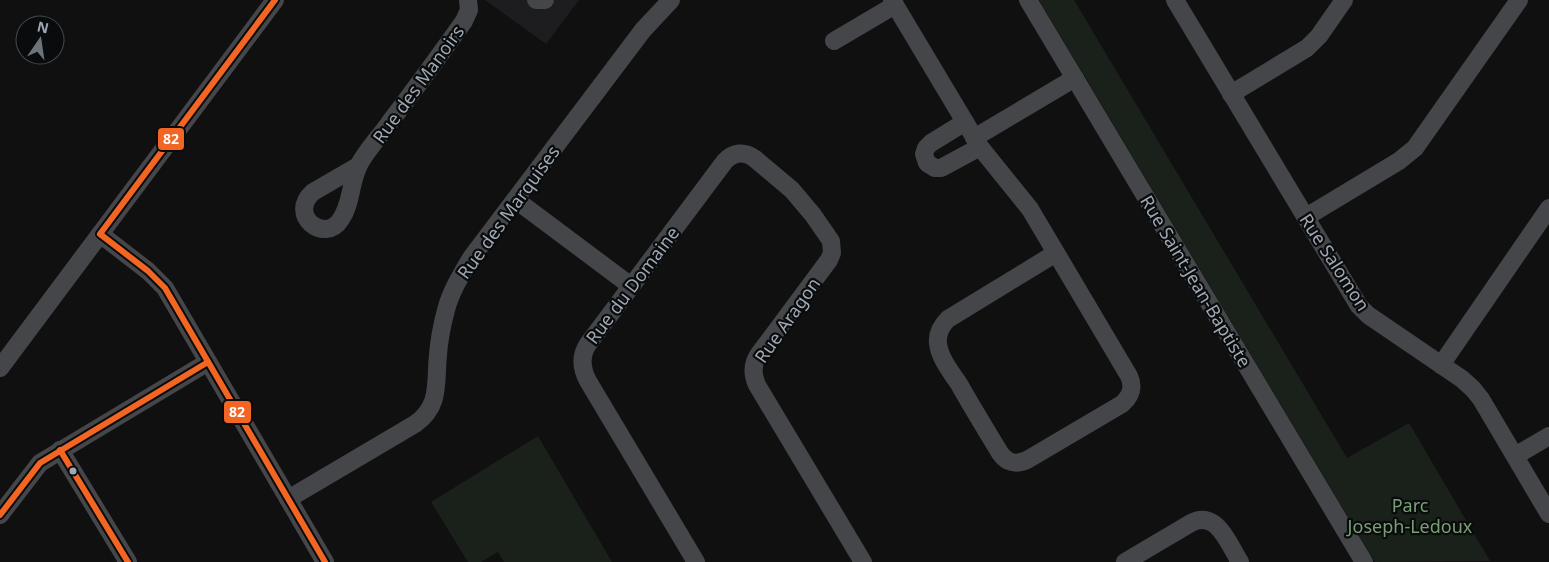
<svg xmlns="http://www.w3.org/2000/svg" width="1549" height="562" font-family="'Noto Sans',sans-serif">
<style>
.built{fill:#1d1d1f}
.green{fill:#1a211a}
.lines{fill:none;stroke-linecap:round;stroke-linejoin:round}
.minor{stroke:#444649;stroke-width:18}
.bus-1-casing{stroke:#0a0b0c;stroke-width:10}
.bus-1{stroke:#f26522;stroke-width:6}
.bus-dot{fill:#9fa8b3;stroke:#0a0b0c;stroke-width:2}
.labels{text-anchor:middle;dominant-baseline:central;stroke-width:4.5;stroke-linejoin:round;paint-order:stroke}
.street-label{font-size:18px;fill:#9fa8b3;stroke:#0a0b0c}
.park-label{font-size:18px;fill:#78a074;stroke:#0a0b0c}
.line-badge{stroke:#0a0b0c;stroke-width:2}
.badge-label{font-size:14px;text-anchor:middle;font-weight:bold;fill:#fff}
</style>
<rect width="100%" height="100%" fill="#101010"/>
<!-- built -->
<path class="built" d="M485 0H579L546 44Z"/>
<!-- green -->
<g class="green">
<path d="M1039 0H1074L1347 458 1409 423 1490 561 1375 562Z"/>
<path d="M538 436 612 562H504L498 552 481 562H468L431 502Z"/>
</g>
<g class="lines">
<!-- minor -->
<g class="minor">
<path d="M536 0H545"/>
<path d="M892 0 980 147 1030 209 1129 376C1134 387 1131 396 1122 404L1027 460C1016 465 1007 463 1000 453 986 430 972 407 959 384 951 372 939 357 938 343 937 334 941 326 948 319L1056 253"/>
<path d="M1028 0 1364 562"/>
<path d="M1175 0 1359 306 1368 315 1462 379 1473 389 1481 399 1549 514"/>
<path d="M834 41 895 5"/>
<path d="M1231 94 1307 48 1319 36 1344 0"/>
<path d="M965 122 931 143 926 148 924 154 927 163 935 168H941L980 147"/>
<path d="M974 138 1075 78"/>
<path d="M358 166 313 192C287 215 325 245 341 219 352 203 350 182 359 165 365 152 381 135 390 122 415 89 440 55 464 21L469 10 468 0"/>
<path d="M516 200 631 286"/>
<path d="M1306 217 1399 161 1415 148 1519 0"/>
<path d="M100 234 148 271 165 288 325 562"/>
<path d="M1441 365 1549 208"/>
<path d="M0 368 275 0"/>
<path d="M60 450 128 562"/>
<path d="M1515 456 1549 436"/>
<path d="M288 499 415 424C441 406 435 383 438 355 439 340 442 325 446 310 451 291 461 275 471 258L643 30 671 0"/>
<path d="M0 515 40 463 208 362"/>
<path d="M696 562 588 381C581 368 580 356 588 344L725 161C734 152 744 151 754 158L792 190 813 215 831 241 832 253 829 260 759 354C752 364 752 374 757 385L863 562"/>
<path d="M1125 562 1191 523C1217 509 1229 545 1240 562"/>
</g>
<defs>
<g id="bus-1">
<path d="M275 0 100 234 148 271 165 288 325 562"/>
<path d="M60 450 128 562"/>
<path d="M0 515 40 463 208 362"/>
</g>
</defs>
<!-- bus-1 casing -->
<use href="#bus-1" class="bus-1-casing"/>
<!-- bus-1 -->
<use href="#bus-1" class="bus-1"/>
</g>
<!-- markers -->
<circle class="bus-dot" cx="73" cy="471" r="4.5"/>
<g class="labels">
<!-- street labels -->
<g class="street-label">
<text transform="translate(418 84) rotate(-54)">Rue des Manoirs</text>
<text transform="translate(508 212) rotate(-54)">Rue des Marquises</text>
<text transform="translate(1335 262) rotate(57)">Rue Salomon</text>
<text transform="translate(1196 281) rotate(59)">Rue Saint-Jean-Baptiste</text>
<text transform="translate(632 285) rotate(-53)">Rue du Domaine</text>
<text transform="translate(787 320) rotate(-55)">Rue Aragon</text>
</g>
<!-- park labels -->
<g class="park-label">
<text x="1410" y="505">Parc<tspan x="1410" dy="21">Joseph-Ledoux</tspan></text>
</g>
</g>
<g class="line-badge">
<rect x="157" y="127" width="28" height="24" rx="5" fill="#f26522"/>
<rect x="223" y="400" width="29" height="24" rx="5" fill="#f26522"/>
</g>
<g class="badge-label">
<text x="171" y="144">82</text>
<text x="237" y="417">82</text>
</g>
<!-- north arrow -->
<g transform="translate(40 40) rotate(13)"><circle r="24" fill="#0a0b0c" stroke="#464a4f"/>
<path d="M0-4L9 19L0 12L-9 19Z" fill="#6d737a"/>
<text y="-8" font-size="14" font-weight="bold" text-anchor="middle" fill="#9fa8b3">N</text>
</g>
</svg>
